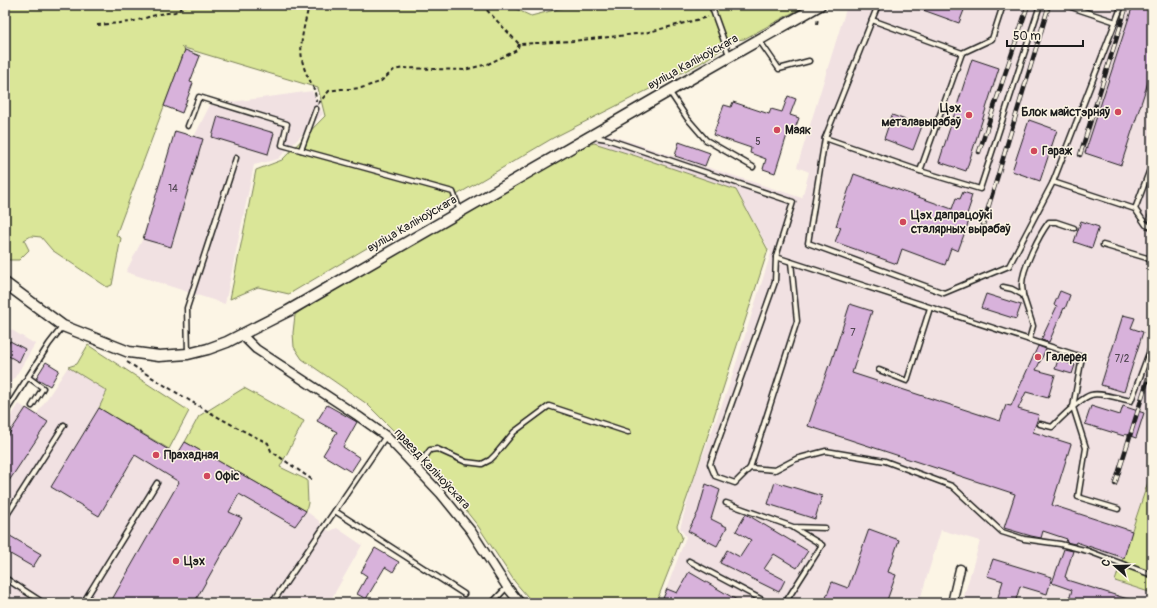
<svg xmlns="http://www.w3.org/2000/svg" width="1157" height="608" font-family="Pangolin,sans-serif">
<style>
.built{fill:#f1e1e2}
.green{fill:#dae698;stroke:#7b815a}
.building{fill:#d8b2db;stroke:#1c1c1c}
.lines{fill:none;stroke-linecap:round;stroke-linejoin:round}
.service-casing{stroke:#1c1c1c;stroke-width:7}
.minor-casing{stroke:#1c1c1c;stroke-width:11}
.tertiary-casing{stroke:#1c1c1c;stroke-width:13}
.path{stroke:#1c1c1c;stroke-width:2;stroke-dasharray:4 3;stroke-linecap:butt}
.service{stroke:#fcf5e5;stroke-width:4}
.minor{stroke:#fcf5e5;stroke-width:8}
.tertiary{stroke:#fcf5e5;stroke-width:10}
.rail-casing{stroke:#1c1c1c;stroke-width:4.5}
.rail{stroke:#fcf5e5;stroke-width:3;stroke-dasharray:9;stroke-linecap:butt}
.poi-dot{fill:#d1495b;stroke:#fcf5e5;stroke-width:1.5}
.labels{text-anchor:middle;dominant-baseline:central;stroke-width:3;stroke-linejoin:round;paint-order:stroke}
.number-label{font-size:10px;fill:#4b424c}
.street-label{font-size:12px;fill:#1c1c1c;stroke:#fcf5e5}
.poi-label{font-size:12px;font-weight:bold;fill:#1c1c1c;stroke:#fcf5e5;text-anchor:start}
</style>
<rect width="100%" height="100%" fill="#fcf5e5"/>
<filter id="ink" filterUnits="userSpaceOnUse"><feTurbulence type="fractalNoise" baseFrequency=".025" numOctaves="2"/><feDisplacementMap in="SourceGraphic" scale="8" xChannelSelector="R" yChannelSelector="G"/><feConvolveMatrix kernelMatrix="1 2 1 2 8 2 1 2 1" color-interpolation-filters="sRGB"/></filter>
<g filter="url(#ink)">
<!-- built -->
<g class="built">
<path d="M853 5H1152V470L1115 581 1152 593V603H962L980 541 941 530 919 603H661L686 537 680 528 694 479 730 383 771 253 736 190 636 156 594 143 593 140 606 134 802 198 809 172 797 167 846 9Z"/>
<path d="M312 91 323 114 278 159 254 165 225 304 126 272 210 105Z"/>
<path d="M5 326 35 344 5 394Z"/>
<path d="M68 367 107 391 99 408 177 454 185 442 306 511 318 520 324 528 330 531 337 528 362 545 329 603H5V426L19 404 36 415Z"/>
</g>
<!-- green -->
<g class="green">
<path d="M5 5H507L531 16 574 5H807L744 39 737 40 699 64 553 138 289 294 258 287 230 299 256 170 282 160 325 116 318 88 181 47 185 50 116 235 121 238 112 285 107 287 52 250 41 237 31 236 24 240 29 250 19 260H9L5 257Z"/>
<path d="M594 143 636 156 736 190 768 250 694 478 677 526 682 537 656 603H533L515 582 478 526 443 482 406 443 367 404 302 359 294 347 293 333 295 315 308 305 579 148Z"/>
<path d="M88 345 189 411 169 449 99 408 107 391 68 367 77 364Z"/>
<path d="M244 388 304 421 280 467 307 480 308 503 306 511 185 442 199 416Z"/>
<path d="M1152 470V593L1115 581Z"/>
</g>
<!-- building -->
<g class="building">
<path d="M913 5H966L959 23 912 6Z"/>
<path d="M1136 5H1152V70L1121 165 1085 153 1132 8H1135Z"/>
<path d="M185 50 200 56 190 82 193 83 182 113 164 106Z"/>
<path d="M972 59 999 68 966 171 939 162Z"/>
<path d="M788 96 796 99 790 115 799 118 793 134 788 132 775 173 763 169 766 159 750 153 751 148 713 135 724 105 731 107 733 102 769 114 771 109 782 112Z"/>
<path d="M892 115 922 126 913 150 884 139Z"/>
<path d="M218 116 274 133 268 154 212 137Z"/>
<path d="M1029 120 1057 130 1040 181 1012 171Z"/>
<path d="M175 131 203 139 171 247 143 239Z"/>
<path d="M679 142 710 153 705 166 675 156Z"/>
<path d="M854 174 952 209 956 198 960 199 963 192 972 195 970 202H971L966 217 970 218 958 251 951 248 945 265 902 249 897 264 835 242 841 227 836 226Z"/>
<path d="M1081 221 1099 227 1092 248 1074 242Z"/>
<path d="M1060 291 1070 295 1065 309 1064 308 1049 342 1041 340 1057 306 1054 305Z"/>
<path d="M986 294 1021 305 1016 319 981 308Z"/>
<path d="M850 304 872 311 852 373 1000 421 1006 405 1011 406 1038 346 1046 349 1036 370 1055 375 1048 398 1026 392 1018 409 1039 415 1033 432 1071 444 1052 505 1132 531 1124 558 1076 542 1075 544 1066 542 1067 539 1043 531 1041 538 1031 536 1004 528 1015 494 808 426 829 365 830 366Z"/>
<path d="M1123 315 1135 318 1131 328 1143 332 1124 392 1101 385Z"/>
<path d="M10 341 25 349 19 362 5 354V351Z"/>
<path d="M1058 360 1075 365 1072 374 1055 369Z"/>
<path d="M46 362 59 370 50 386 36 378Z"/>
<path d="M327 405 357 422 343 447 360 458 351 472 323 455 337 432 317 421Z"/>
<path d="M1091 406 1120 415 1123 406 1144 413 1136 438 1125 434 1124 436 1085 424Z"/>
<path d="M26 408 48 422 5 487V440Z"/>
<path d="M99 408 177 455 185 442 306 511 295 526 239 494 229 512 242 518 194 603H110L179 482 135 455 99 516 51 487Z"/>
<path d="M775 482 822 496 815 519 768 504Z"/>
<path d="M706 484 720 490 711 519 727 527 717 546 688 531 698 512Z"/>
<path d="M746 514 808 551 797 568 774 554 764 569 785 580 779 592 720 563 727 550 740 557 751 540 736 531Z"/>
<path d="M869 529 899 540 888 572 896 575 886 603H824L832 582 848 588Z"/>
<path d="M5 533 41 554 33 567 5 551Z"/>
<path d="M375 548 399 562 393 572 385 567 366 599 357 594 367 576 361 572Z"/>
<path d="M1064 549 1073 551 1065 577 1067 578V580L1134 601V603H1077L1069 600 1072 590 1052 583Z"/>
<path d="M993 559 1052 577 1047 594 1020 586 1015 603H1008L997 600 1003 581 987 576Z"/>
<path d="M689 572 742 603H694L689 600 688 603H661L667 589 677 593Z"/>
</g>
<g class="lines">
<defs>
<g id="service">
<path d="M711 5 729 55"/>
<path d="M878 5 825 138 808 243 944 293 1009 266 1053 182 1135 209 1146 225 1152 227"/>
<path d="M1065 5 1116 22"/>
<path d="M872 20 962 53"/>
<path d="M759 40 779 69 809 61"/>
<path d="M669 91 687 118 706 140 753 167"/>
<path d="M188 126 199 97 287 124 282 145 453 192 460 211"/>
<path d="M594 137 607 139 793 202 776 257 775 282 710 464 715 476 735 483 750 468 775 470 796 459 826 451 885 461 952 486 1002 532 1024 539 1060 544 1088 551 1152 575"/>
<path d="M825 138 920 171 980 189 1040 5"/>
<path d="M301 150 316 109"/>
<path d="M920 171 962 53 992 39 1003 5"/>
<path d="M1053 182 1122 5"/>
<path d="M1135 209 1152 164"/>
<path d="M1103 245 1147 258 1152 262"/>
<path d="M776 257 1082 357 1073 407 1086 448 1078 497 1118 509"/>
<path d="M1003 287 1012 289 1023 295 1033 326 1029 340"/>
<path d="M1023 295C1023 292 1022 288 1022 285 1022 269 1039 235 1049 222H1056L1074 228"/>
<path d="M188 354 187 308 236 158"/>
<path d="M879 370 907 381 930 308"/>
<path d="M28 377 43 388 32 406"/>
<path d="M5 413 49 344 63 326"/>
<path d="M1040 424 1052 427C1060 419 1080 398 1091 395 1100 392 1121 399 1131 401L1152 345"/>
<path d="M417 468 430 450 437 449 466 462 482 464 490 460 495 455 514 432 549 406 628 432"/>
<path d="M750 468 797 321 791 262"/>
<path d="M726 503 793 527 825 528"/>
<path d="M335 511 464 594"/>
<path d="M5 518 64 425"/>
<path d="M689 561 768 603"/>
<path d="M5 578 42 602 58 603"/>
<path d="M83 603 157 483"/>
<path d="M272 603 386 436"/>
<path d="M492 603 507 587"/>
<path d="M785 603 822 545 794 528"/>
</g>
<g id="minor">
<path d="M242 335 256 349 358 416 386 436 441 494 471 531 507 587 520 603"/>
<path d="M952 603 960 569"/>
</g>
<path id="tertiary" d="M5 283 63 326 129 352 159 356 188 354 208 349 227 342 288 311 669 91 820 5"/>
</defs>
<!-- service casing -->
<use href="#service" class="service-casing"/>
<!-- minor casing -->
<use href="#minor" class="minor-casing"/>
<!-- tertiary casing -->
<use href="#tertiary" class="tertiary-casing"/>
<!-- path -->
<g class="path">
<path d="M309 5C305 24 298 45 303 64 307 80 316 85 316 102"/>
<path d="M482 5 519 44 573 41 645 33 708 17"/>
<path d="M5 8 8 5"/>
<path d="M817 24 818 18"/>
<path d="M97 25 131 22 159 14 175 12 184 7 186 5"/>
<path d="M318 104 329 91 341 89H350L361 88 380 82 394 70 404 68 464 70 488 64 517 50 519 44"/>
<path d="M127 362C174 391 219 420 268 443L271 451 314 481"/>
</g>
<!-- service -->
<use href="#service" class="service"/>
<!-- minor -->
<use href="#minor" class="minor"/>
<!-- tertiary -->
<use href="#tertiary" class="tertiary"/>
<defs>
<g id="rail">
<path d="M979 152 1028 5"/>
<path d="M1080 155 1127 5"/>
<path d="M1148 220 1152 209"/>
<path d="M983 225 1049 5"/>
<path d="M1115 484 1152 365"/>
</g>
</defs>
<!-- rail casing -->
<use href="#rail" class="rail-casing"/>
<!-- rail -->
<use href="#rail" class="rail"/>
</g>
</g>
<!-- markers -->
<g class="poi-dot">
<circle cx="1118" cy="112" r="4"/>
<circle cx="969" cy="115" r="4"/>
<circle cx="777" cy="130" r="4"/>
<circle cx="1034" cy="151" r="4"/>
<circle cx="903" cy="222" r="4"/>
<circle cx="1038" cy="357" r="4"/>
<circle cx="156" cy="455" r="4"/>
<circle cx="207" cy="476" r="4"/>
<circle cx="176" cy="561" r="4"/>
</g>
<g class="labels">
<!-- number labels -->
<g class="number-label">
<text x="758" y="142">5</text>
<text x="173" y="189">14</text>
<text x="853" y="333">7</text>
<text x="1122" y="359">7/2</text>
</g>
<!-- street labels -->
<g class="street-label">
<text transform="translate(693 62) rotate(-29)">вуліца Каліноўскага</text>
<text transform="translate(412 224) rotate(-30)">вуліца Каліноўскага</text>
<text transform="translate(432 469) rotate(47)">праезд Каліноўскага</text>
</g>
<!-- poi labels -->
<g class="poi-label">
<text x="961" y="108" text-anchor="end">Цэх<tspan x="961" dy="14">металавырабаў</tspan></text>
<text x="1110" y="112" text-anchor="end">Блок майстэрняў</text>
<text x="785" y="130">Маяк</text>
<text x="1042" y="151">Гараж</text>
<text x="911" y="215">Цэх дапрацоўкі<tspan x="911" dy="14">сталярных вырабаў</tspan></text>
<text x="1046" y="357">Галерея</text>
<text x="164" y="455">Прахадная</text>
<text x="215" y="476">Офіс</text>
<text x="184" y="561">Цэх</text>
</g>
</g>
<!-- margin -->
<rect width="1157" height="608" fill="none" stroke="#fcf5e5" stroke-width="20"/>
<rect x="10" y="10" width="1137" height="588" fill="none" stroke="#1c1c1c" stroke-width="1.5" filter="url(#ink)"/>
<!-- north arrow -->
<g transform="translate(1115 566) rotate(290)" stroke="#fcf5e5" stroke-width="3" paint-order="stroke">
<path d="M0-3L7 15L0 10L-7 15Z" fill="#1c1c1c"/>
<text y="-6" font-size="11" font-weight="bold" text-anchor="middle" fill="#1c1c1c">С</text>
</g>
<!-- scale -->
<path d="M1007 40v6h76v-6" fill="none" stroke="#1c1c1c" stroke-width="2"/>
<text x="1013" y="40" font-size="12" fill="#1c1c1c" stroke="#fcf5e5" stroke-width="3" paint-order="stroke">50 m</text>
</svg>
